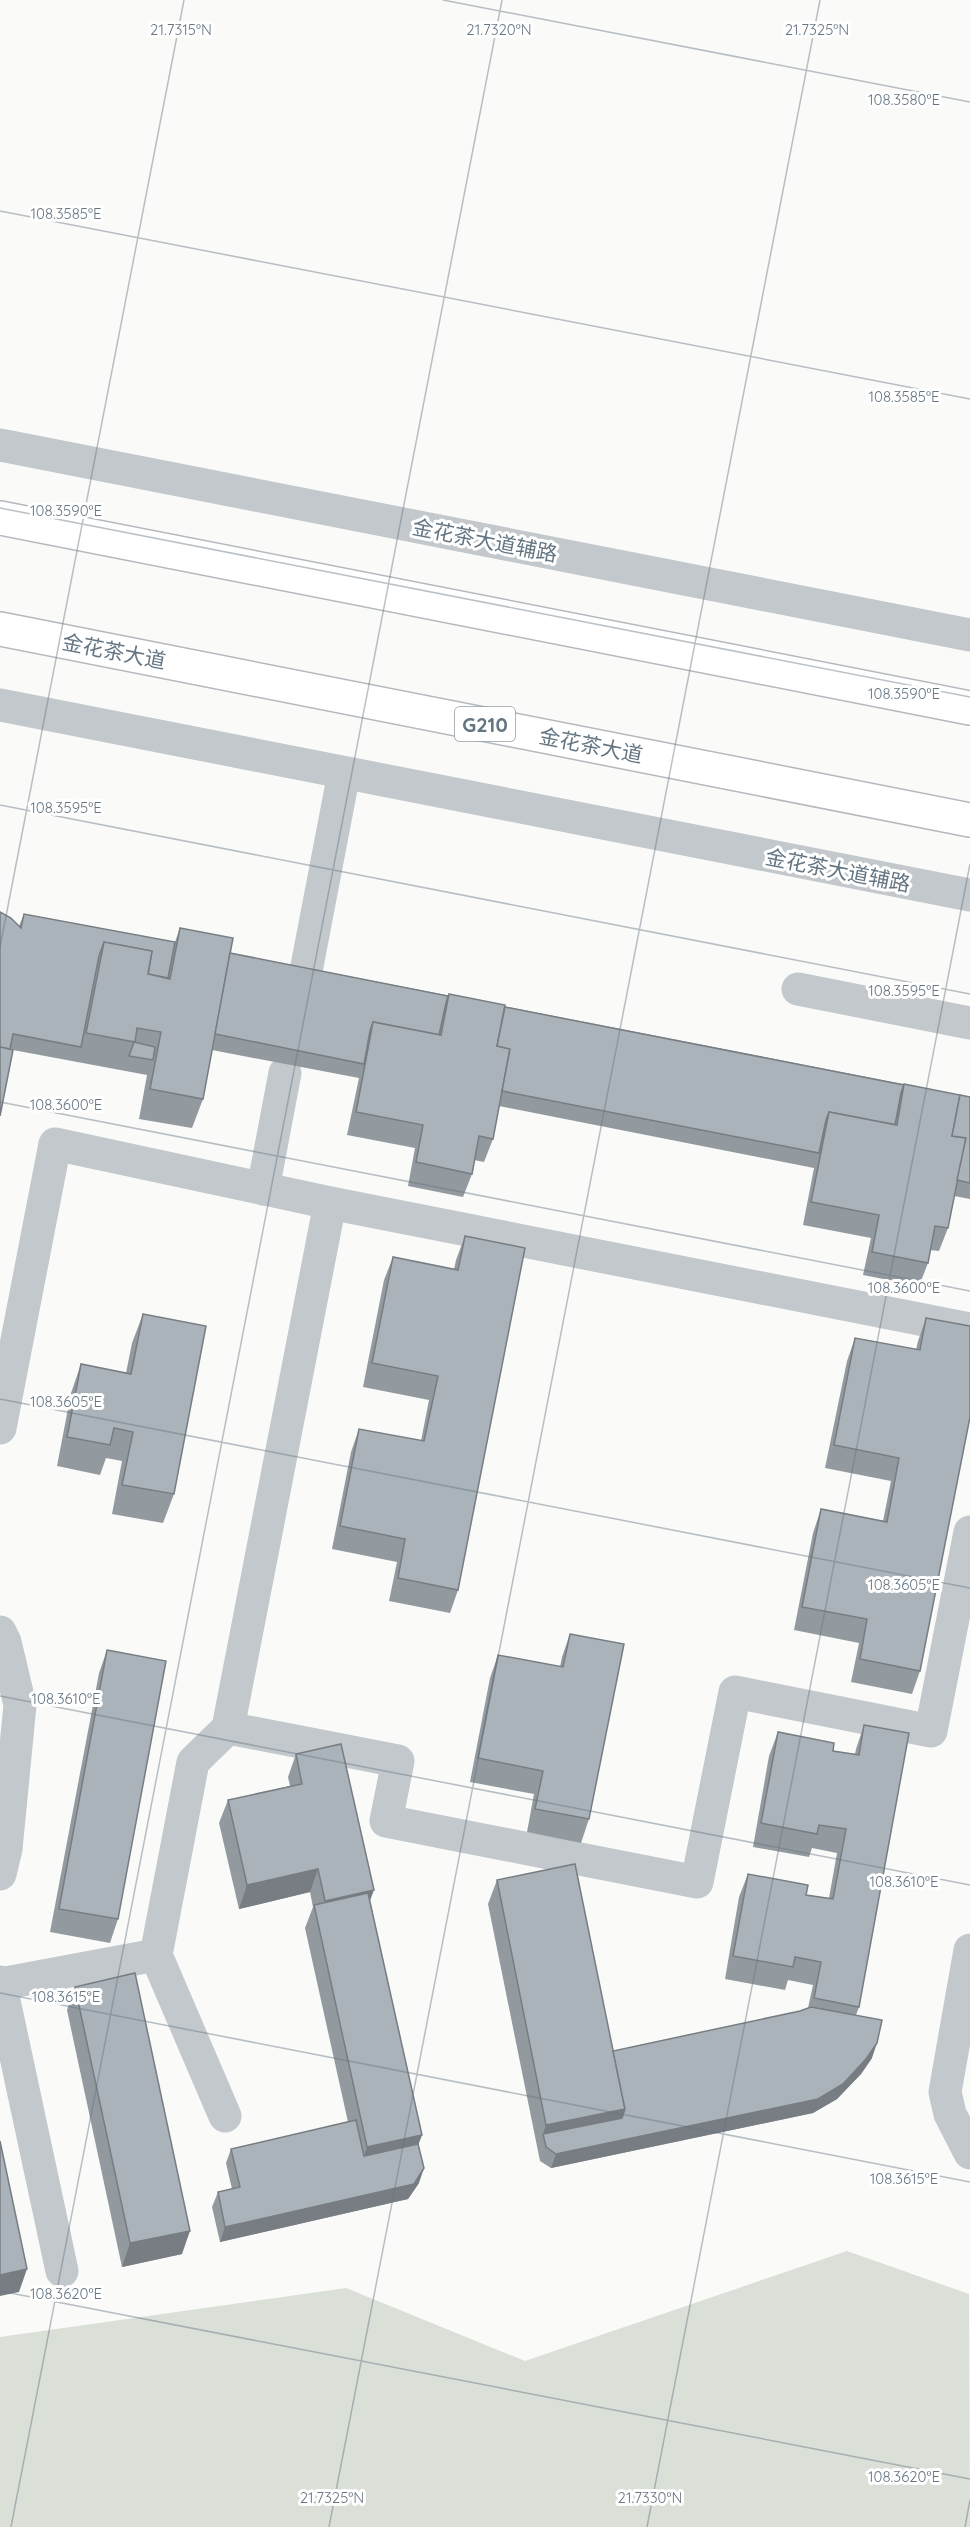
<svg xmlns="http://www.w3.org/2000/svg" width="970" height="2527" font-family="Quicksand,'Noto Sans SC',sans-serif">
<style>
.green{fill:#dadfd7}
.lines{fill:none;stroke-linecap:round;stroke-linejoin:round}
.highway-casing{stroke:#b4b9bd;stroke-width:36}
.minor{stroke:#c3c8cc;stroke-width:33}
.highway{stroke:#fff;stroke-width:33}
.wall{fill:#929a9f}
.shaded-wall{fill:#777d82}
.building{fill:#aab3b9;stroke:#777d82;stroke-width:1.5}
.ticks{fill:none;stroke:#657683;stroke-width:1.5;stroke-opacity:0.45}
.labels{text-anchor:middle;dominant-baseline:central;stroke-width:6;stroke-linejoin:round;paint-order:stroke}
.shield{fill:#fff;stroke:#939fa8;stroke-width:1.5}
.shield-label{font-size:20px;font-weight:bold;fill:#657683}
.street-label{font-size:21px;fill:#657683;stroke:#fff}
.ticks-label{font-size:15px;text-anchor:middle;fill:#657683;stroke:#fff;stroke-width:6;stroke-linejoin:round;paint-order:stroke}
</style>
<rect width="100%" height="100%" fill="#fafaf8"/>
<!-- green -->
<path class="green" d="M847 2251 969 2294 970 2527H0V2337L346 2288 525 2361Z"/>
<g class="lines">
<defs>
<g id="highway">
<path d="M0 518 970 708"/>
<path d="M0 629 970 820"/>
</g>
</defs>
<!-- highway casing -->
<use href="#highway" class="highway-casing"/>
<!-- minor -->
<g class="minor">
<path d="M0 445 970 635"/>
<path d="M0 705 970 895"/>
<path d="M307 966 344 773"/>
<path d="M798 989 970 1023"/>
<path d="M263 1189 285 1073"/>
<path d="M0 1428 55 1144 330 1203 970 1329"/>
<path d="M0 1632 5 1642 20 1705 6 1849 0 1874"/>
<path d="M228 1728 398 1761 386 1821 697 1882 735 1692 931 1731 970 1532"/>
<path d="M970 1950 945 2092 950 2114 970 2153"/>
<path d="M0 1982 62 2271"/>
<path d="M0 1984 156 1955"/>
<path d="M225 2116 156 1955 193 1762 228 1728 330 1203"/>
</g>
<!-- highway -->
<use href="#highway" class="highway"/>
</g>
<!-- wall -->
<g class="wall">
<path d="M24 914 175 942 180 928 230 953 970 1097V1199L954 1196 948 1228 939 1251 930 1250 928 1263 919 1286 863 1275 871 1238 803 1225 814 1168 499 1106 493 1139 484 1162 474 1160 472 1174 463 1197 408 1186 415 1148 347 1135 359 1078 212 1050 203 1099 192 1128 139 1119 147 1075 13 1050 0 1116 19 926Z"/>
<path d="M465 1236 458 1590 450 1613 389 1601 397 1562 332 1549 351 1452 359 1429 421 1441 429 1400 363 1387 384 1280 393 1257 454 1269 456 1260Z"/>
<path d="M143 1314 174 1494 163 1523 112 1514 122 1461 106 1458 100 1475 57 1466 71 1393 81 1364 126 1373 132 1343Z"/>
<path d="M926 1318 920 1671 912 1694 851 1682 859 1643 794 1630 813 1533 821 1509 883 1521 891 1481 825 1468 847 1361 855 1338 916 1350 918 1341Z"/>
<path d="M570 1634 589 1819 581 1843 527 1832 534 1794 470 1782 490 1678 498 1655 560 1667 562 1657Z"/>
<path d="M107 1650 118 1919 110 1943 50 1932 99 1673Z"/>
<path d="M864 1725 859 2007 856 2015 872 2058 861 2074 837 2099 813 2113 551 2168 540 2161 488 1904 497 1880 613 2051 800 2011 808 2008 813 1985 788 1980 785 1990 725 1979 739 1897 748 1874 806 1895 829 1898 837 1853 812 1848 809 1857 753 1847 769 1756 778 1732 833 1751 855 1754 856 1749Z"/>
<path d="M296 1754 370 1901 422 2135 418 2144 419 2183 408 2199 220 2242 212 2207 218 2192 232 2189 226 2163 231 2149 348 2122 305 1928 313 1907 310 1892 239 1909 219 1823 228 1800 290 1786 288 1777Z"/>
<path d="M75 1987 182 2254 122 2267 67 2010Z"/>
</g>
<!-- shaded-wall -->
<g class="shaded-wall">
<path d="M318 1869 310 1892 239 1909 247 1885Z"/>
<path d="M374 1890 365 1914 317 1921 325 1901Z"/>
<path d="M877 2043 872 2058 861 2074 837 2099 813 2113 551 2168 556 2154Z"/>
<path d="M625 2109 617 2132 543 2134 546 2125Z"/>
<path d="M422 2135 413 2159 359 2171 367 2147Z"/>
<path d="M424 2168 419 2183 408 2199 220 2242 225 2227Z"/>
<path d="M190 2231 182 2254 122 2267 130 2243Z"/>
<path d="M27 2269 19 2292 0 2296V2275Z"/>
</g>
<!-- building -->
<g class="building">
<path d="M0 912 11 918 21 928 24 914 175 942 168 978 148 974 152 951 104 942 99 956 81 1047 13 1034 10 1049 0 1047Z"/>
<path d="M180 928 233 938 203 1099 150 1089 161 1032 137 1028 135 1042 86 1033 104 942 152 951 148 974 170 979Z"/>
<path d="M230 953 448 996 446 1003 439 1035 373 1022 370 1031 364 1064 215 1034Z"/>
<path d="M449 994 505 1005 497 1046 510 1049 493 1139 479 1136 472 1174 416 1162 423 1125 356 1112 373 1022 441 1035Z"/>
<path d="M505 1007 904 1085 901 1093 895 1125 829 1112 826 1120 819 1153 502 1091 510 1049 497 1046Z"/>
<path d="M134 1042 155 1047 153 1060 129 1056Z"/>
<path d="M0 1047 13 1050 0 1116Z"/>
<path d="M904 1084 960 1095 952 1136 966 1138 948 1228 935 1226 928 1263 872 1252 879 1215 811 1202 829 1112 897 1125Z"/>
<path d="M960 1095 970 1097V1183L957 1180 966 1138 952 1136Z"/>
<path d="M465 1236 525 1248 458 1590 398 1578 405 1539 340 1526 359 1429 424 1441 438 1376 372 1363 393 1257 458 1270Z"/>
<path d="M143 1314 206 1326 174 1494 122 1485 133 1432 114 1428 110 1445 67 1437 81 1364 131 1374Z"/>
<path d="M926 1318 970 1326V1417L920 1671 860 1659 867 1619 802 1607 821 1509 887 1522 899 1458 834 1445 855 1338 920 1350Z"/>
<path d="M570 1634 624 1644 589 1819 535 1809 543 1771 478 1758 498 1655 563 1667Z"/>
<path d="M107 1650 166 1661 118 1919 59 1909Z"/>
<path d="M864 1725 909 1733 859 2007 814 1998 821 1962 795 1957 793 1967 733 1956 748 1874 808 1885 806 1895 833 1899 846 1829 819 1825 817 1834 761 1823 778 1732 834 1743 833 1751 859 1755Z"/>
<path d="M341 1744 374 1890 325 1901 318 1869 247 1885 228 1800 302 1784 296 1754Z"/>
<path d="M575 1864 625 2109 546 2125 497 1880Z"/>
<path d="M368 1893 422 2135 367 2147 314 1905Z"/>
<path d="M135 1973 190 2231 130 2243 75 1987Z"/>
<path d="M811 2007 882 2020 877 2043 866 2059 843 2084 818 2099 556 2154 546 2147 543 2134 622 2118 625 2109 613 2051 800 2011Z"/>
<path d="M356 2120 364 2156 418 2144 424 2168 414 2184 225 2227 218 2192 240 2187 231 2149Z"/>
<path d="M0 2141 27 2269 0 2275Z"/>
</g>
<!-- ticks -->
<path class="ticks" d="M443 0 970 102M0 211 970 399M0 508 970 697M0 805 970 994M0 947 184 0M0 1102 970 1291M0 1399 970 1588M0 1696 970 1885M0 1993 970 2182M0 2291 970 2479M11 2527 502 0M329 2527 820 0M647 2527 970 864M965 2527 970 2500"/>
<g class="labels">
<!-- shield labels -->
<rect class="shield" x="455" y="707" width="60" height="34" rx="4.5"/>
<g class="shield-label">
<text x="485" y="724">G210</text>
</g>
<!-- street labels -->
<g class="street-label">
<text transform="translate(485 540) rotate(11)">金花茶大道辅路</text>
<text transform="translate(114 651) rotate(11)">金花茶大道</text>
<text transform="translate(591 745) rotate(11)">金花茶大道</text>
<text transform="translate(838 870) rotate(11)">金花茶大道辅路</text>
</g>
</g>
<g class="ticks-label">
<text x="181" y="35">21.7315°N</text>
<text x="499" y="35">21.7320°N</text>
<text x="817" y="35">21.7325°N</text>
<text x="904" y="105">108.3580°E</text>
<text x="66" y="219">108.3585°E</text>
<text x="904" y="402">108.3585°E</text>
<text x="66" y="516">108.3590°E</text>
<text x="904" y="699">108.3590°E</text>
<text x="66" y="813">108.3595°E</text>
<text x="904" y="996">108.3595°E</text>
<text x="66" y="1110">108.3600°E</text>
<text x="904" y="1293">108.3600°E</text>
<text x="66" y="1407">108.3605°E</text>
<text x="904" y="1590">108.3605°E</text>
<text x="66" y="1704">108.3610°E</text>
<text x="904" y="1887">108.3610°E</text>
<text x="66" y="2002">108.3615°E</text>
<text x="904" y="2184">108.3615°E</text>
<text x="66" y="2299">108.3620°E</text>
<text x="904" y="2482">108.3620°E</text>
<text x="332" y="2503">21.7325°N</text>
<text x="650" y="2503">21.7330°N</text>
</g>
</svg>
